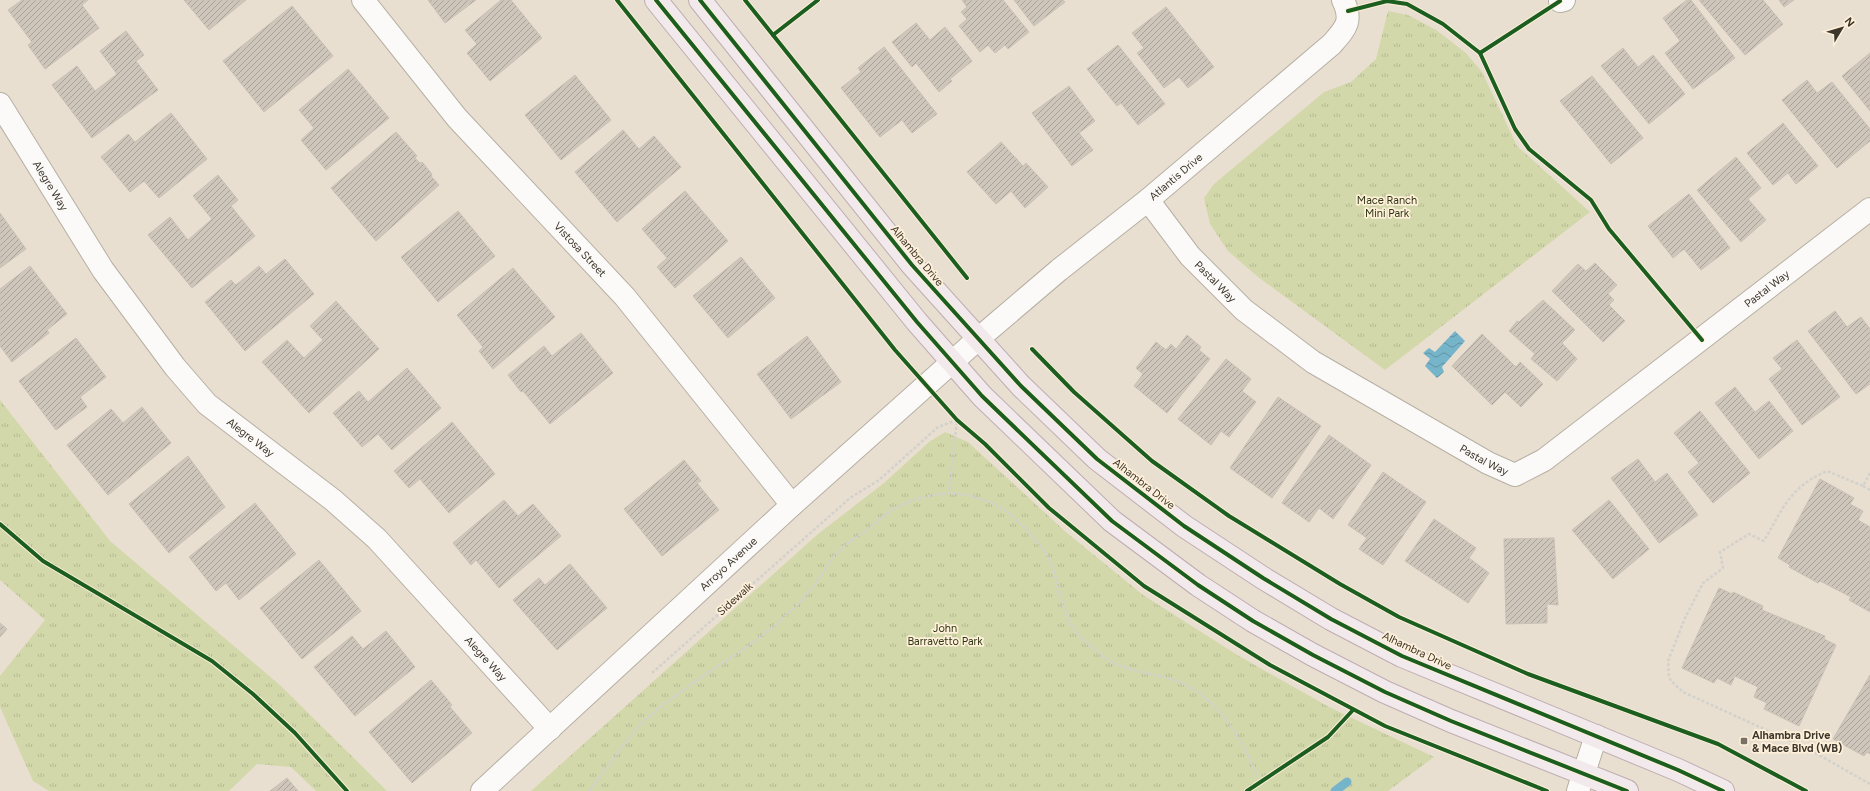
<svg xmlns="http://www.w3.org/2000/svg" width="1870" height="791" font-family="Figtree,sans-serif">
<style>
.grass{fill:url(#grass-tufts)}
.water{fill:url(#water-waves)}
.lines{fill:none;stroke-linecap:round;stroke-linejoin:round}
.stream{stroke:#76b4ca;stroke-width:9}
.building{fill:url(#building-hatch);stroke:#cac1b6}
.minor-casing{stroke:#b6b0a4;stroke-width:24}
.major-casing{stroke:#beadb0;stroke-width:24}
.path{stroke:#d3d1cc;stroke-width:2.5;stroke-dasharray:3 2;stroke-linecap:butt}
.minor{stroke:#fcfaf8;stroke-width:22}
.major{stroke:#f2e9ed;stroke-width:22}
.cycleway-casing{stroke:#fef0d9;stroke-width:6}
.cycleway{stroke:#1b5e20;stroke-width:4}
.poi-dot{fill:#797165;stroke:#fef0d9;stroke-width:1.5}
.labels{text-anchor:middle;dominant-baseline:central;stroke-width:3.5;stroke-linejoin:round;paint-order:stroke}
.street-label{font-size:11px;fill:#3d362b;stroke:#fef0d9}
.park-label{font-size:11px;fill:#2f3615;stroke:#fef0d9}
.poi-label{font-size:11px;font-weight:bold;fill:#3d362b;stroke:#fef0d9;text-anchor:start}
</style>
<defs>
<pattern id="grass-tufts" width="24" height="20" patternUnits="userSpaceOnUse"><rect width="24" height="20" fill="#d3d8aa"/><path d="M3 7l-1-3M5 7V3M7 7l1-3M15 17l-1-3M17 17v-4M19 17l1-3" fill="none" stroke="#b6ba92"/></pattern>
<pattern id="water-waves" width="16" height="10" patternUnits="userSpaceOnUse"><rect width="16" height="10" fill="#76b4ca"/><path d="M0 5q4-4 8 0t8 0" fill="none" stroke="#6293a4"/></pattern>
<pattern id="building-hatch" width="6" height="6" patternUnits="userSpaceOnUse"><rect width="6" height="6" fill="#cfc6bb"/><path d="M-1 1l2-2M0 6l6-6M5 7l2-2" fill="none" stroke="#a9a298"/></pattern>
</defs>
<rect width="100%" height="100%" fill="#e8dfd0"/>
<!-- grass -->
<g class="grass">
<path d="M1388 11 1408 15 1436 30 1466 53 1482 72 1517 146 1590 212 1385 370 1258 277 1228 251 1210 224 1204 198 1214 184 1324 92 1351 82 1376 59Z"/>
<path d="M0 400 110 541 281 686 387 791H316L291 767 257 764 229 791H49L33 781 0 707V676L45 620 0 580Z"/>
<path d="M945 432 968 442 1067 533 1143 595 1239 656 1329 707 1434 757 1388 791H531L818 534 884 483 929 442Z"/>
</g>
<!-- water -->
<path class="water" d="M1455 331 1465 341 1442 367 1444 372 1437 378 1425 366 1430 359 1423 353 1429 348 1435 352Z"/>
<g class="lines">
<!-- stream -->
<path class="stream" d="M1335 791 1347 782"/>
</g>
<!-- building -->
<g class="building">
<path d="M22 0H88L82 5 99 28 45 69 28 45 32 42 8 10Z"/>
<path d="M184 0H246L209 30Z"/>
<path d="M428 0H476L445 23Z"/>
<path d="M501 0H511L542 38 490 81 467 53 477 44 465 30Z"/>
<path d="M962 0H1003L1029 32 1008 49 1005 45 995 53 988 45 980 52 959 26 967 19 961 12 967 7Z"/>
<path d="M1014 0H1063L1065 2 1034 26Z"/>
<path d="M1687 0H1691L1735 58 1693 89 1665 53 1680 41 1663 18Z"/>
<path d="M1699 0H1763L1783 24 1745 55Z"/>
<path d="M1779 0H1794L1784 7Z"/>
<path d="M292 6 333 56 264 112 223 61Z"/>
<path d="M1166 7 1214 67 1188 88 1179 77 1164 88 1137 53 1144 48 1132 33Z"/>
<path d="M916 23 930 40 945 27 972 61 950 79 952 81 939 92 916 63 912 67 892 42Z"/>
<path d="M126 31 144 55 136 61 158 90 92 138 52 85 77 66 95 91 117 74 100 51Z"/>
<path d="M1118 45 1165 104 1138 125 1121 103 1117 106 1087 69Z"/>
<path d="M884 47 937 114 912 133 902 120 880 137 841 88 861 72 858 68Z"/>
<path d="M1623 48 1638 67 1653 55 1685 94 1649 124 1601 66Z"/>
<path d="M1870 53V111L1842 76Z"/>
<path d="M348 69 389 118 326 170 301 140 314 128 299 110Z"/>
<path d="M575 75 611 120 561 160 525 115Z"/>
<path d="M1592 76 1643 138 1611 164 1560 101Z"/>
<path d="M1807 80 1817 93 1832 82 1870 129V141L1837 168 1782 100Z"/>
<path d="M1069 86 1095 121 1079 133 1093 150 1072 166 1032 113Z"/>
<path d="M171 113 207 159 159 198 144 181 130 192 101 157 128 134 135 142Z"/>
<path d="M1783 123 1818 166 1796 184 1788 173 1773 185 1747 153Z"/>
<path d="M623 130 639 149 654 136 681 167 617 222 575 172Z"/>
<path d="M396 132 417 156 415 158 420 163 422 162 432 174 431 176 439 185 376 241 331 188Z"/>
<path d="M1001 142 1023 166 1026 163 1048 187 1025 208 1011 191 996 204 967 172Z"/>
<path d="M1736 157 1761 188 1748 199 1766 220 1741 242 1697 190Z"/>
<path d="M218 175 238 200 231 206 255 236 192 288 148 235 170 217 188 240 212 219 193 196Z"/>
<path d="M685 191 728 241 675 288 657 267 667 258 642 229Z"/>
<path d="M1689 194 1730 248 1701 270 1684 249 1673 258 1648 226Z"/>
<path d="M458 211 495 256 438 302 401 257Z"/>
<path d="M0 213 26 249 0 268Z"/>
<path d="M741 257 775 298 728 338 693 296Z"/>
<path d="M285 259 314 294 245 351 205 302 231 280 236 285 259 266 266 274Z"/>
<path d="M1595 263 1617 285 1608 294 1614 300 1609 305 1625 321 1603 342 1552 291 1578 264 1586 271Z"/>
<path d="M30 266 67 314 47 330 49 333 12 362 0 346V289Z"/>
<path d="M513 268 555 317 493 369 479 351 483 347 457 315Z"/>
<path d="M1543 300 1575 330 1562 343 1577 359 1557 381 1531 359 1535 354 1509 331 1517 321 1519 322Z"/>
<path d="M336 301 379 349 309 413 262 362 287 340 304 358 323 340 310 326Z"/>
<path d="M1835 311 1847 327 1861 317 1870 329V384L1856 394 1808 331Z"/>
<path d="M581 333 613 373 550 424 523 391 521 392 508 375 544 346 552 356Z"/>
<path d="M1482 334 1516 367 1520 362 1543 384 1521 407 1505 392 1492 405 1452 366Z"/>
<path d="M1187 335 1201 347 1199 350 1210 359 1167 413 1134 386 1143 374 1136 368 1156 342 1166 350 1171 344 1176 349Z"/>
<path d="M807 336 841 382 791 419 757 374Z"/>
<path d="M76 338 106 377 80 397 87 407 56 430 19 381Z"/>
<path d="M1797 340 1840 397 1802 425 1769 379 1782 369 1773 358Z"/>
<path d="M1226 359 1251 379 1242 391 1256 402 1229 437 1221 431 1211 445 1178 419Z"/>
<path d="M407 368 441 408 392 450 378 434 362 447 333 413 359 391 368 402Z"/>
<path d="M1735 387 1755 412 1769 401 1793 431 1759 459 1715 403Z"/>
<path d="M1278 397 1321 426 1272 498 1230 468Z"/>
<path d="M142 407 171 443 108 495 67 445 111 409 123 423Z"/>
<path d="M1700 411 1750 473 1713 503 1688 472 1699 463 1674 433Z"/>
<path d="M452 422 495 474 449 513 420 479 409 488 394 471Z"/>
<path d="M1329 435 1371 465 1333 519 1319 508 1309 522 1282 503Z"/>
<path d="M188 456 225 507 169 553 129 504Z"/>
<path d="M1638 459 1655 482 1667 473 1698 515 1659 543 1611 478Z"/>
<path d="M684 460 701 481 697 483 719 510 662 556 624 509Z"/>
<path d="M1383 472 1426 502 1383 565 1359 549 1367 538 1348 525Z"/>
<path d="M1820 479 1854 498 1850 504 1863 511 1858 520 1870 527V612L1849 600 1851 597 1820 581 1818 583 1789 567 1790 565 1778 558Z"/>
<path d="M504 500 518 516 533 504 561 536 499 588 476 560 471 565 453 543Z"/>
<path d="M1609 500 1649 549 1613 579 1572 530Z"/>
<path d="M255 503 296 554 239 600 226 583 216 591 189 557Z"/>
<path d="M1434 519 1476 548 1469 558 1489 573 1468 603 1405 561Z"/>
<path d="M1554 538 1558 605 1547 604V623L1506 624 1504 539Z"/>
<path d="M319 560 361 611 302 659 260 608Z"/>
<path d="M570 564 607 608 557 650 513 600 539 578 545 585Z"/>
<path d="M1719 588 1732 594 1733 592 1763 606 1762 610 1825 636 1824 639 1836 645 1799 726 1764 709 1767 703 1754 697 1758 687 1735 676 1731 685 1717 678 1714 683 1682 668Z"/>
<path d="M0 623 7 629 0 637Z"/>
<path d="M386 631 415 667 355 716 314 667 352 636 363 649Z"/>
<path d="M1870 675V754L1867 752 1864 756 1833 739Z"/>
<path d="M431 680 452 705 450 707 472 733 412 783 369 732Z"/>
<path d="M287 778 298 791H270Z"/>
</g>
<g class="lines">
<defs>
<g id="minor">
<path id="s1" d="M363 0 457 118 625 297 792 505"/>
<path d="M1560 1 1564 0"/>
<path id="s2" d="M0 104 103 270 175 367 207 404 333 500 377 539 550 729"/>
<path id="s3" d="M1148 200 1190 256 1244 310 1313 362 1488 463 1515 475 1544 460 1870 209"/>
<path id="s4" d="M482 791 792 505 978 339 1059 270 1148 200 1332 44C1346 28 1353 21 1343 0"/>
<path d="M1578 791 1596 736"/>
</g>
<g id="major">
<path d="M656 0 917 322 982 396 1112 521 1198 585 1253 621 1313 655 1385 692 1451 721 1627 791"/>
<path d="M700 0 912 265 1021 386 1097 459 1184 526 1263 578 1331 619 1402 656 1678 770 1723 791"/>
</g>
</defs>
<!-- minor casing -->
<use href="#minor" class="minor-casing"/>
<!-- major casing -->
<use href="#major" class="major-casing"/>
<!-- path -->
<g class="path">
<path d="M1870 473 1863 486 1827 471C1790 487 1783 508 1764 541L1749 534 1720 552 1723 568 1703 583 1685 618 1668 661 1669 676 1671 681 1683 692 1810 750 1870 784"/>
<path d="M1863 486 1870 490"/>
<path d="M652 673 850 498 879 480 938 427 957 420 949 492"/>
<path d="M589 791C608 767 631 731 654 712 695 678 743 654 782 619 791 611 801 601 809 592 819 580 826 566 836 554 846 543 861 535 873 525 881 519 889 510 899 506 936 490 966 488 1001 508 1016 517 1044 547 1051 563 1059 585 1062 614 1077 633 1083 640 1091 646 1098 652 1115 669 1144 672 1167 678 1215 690 1242 738 1259 781"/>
</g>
<!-- minor -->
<use href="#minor" class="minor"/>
<!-- major -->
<use href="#major" class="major"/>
<defs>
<g id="cycleway">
<path d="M617 0 895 350 957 420 985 444 1049 508 1144 586 1270 665 1385 726 1547 791"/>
<path d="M656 0 917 322 982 396 1112 521 1198 585 1253 621 1313 655 1385 692 1451 721 1627 791"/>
<path d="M700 0 912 265 1021 386 1097 459 1184 526 1263 578 1331 619 1402 656 1678 770 1723 791"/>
<path d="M745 0 967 278"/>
<path d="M1348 11 1387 1 1407 4 1443 24 1480 53 1515 129 1529 149 1591 200 1609 229 1702 340"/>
<path d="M773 35 818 0"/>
<path d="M1480 53 1560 1"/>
<path d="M1032 349 1074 392 1152 461 1229 516 1340 584 1399 617 1528 674 1718 744 1806 791"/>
<path d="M0 524 43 561 212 661 253 694 295 733 347 791"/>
<path d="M1247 791 1328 737 1353 710"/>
</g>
</defs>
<!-- cycleway casing -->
<use href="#cycleway" class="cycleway-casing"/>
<!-- cycleway -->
<use href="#cycleway" class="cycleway"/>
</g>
<!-- markers -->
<rect class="poi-dot" x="1740" y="737" width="8" height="8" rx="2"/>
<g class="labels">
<!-- street labels -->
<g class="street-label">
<text stroke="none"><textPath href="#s4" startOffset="927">Atlantis Drive</textPath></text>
<text stroke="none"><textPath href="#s2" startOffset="96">Alegre Way</textPath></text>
<text stroke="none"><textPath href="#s1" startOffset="331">Vistosa Street</textPath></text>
<text transform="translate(917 256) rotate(50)">Alhambra Drive</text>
<text stroke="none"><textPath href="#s3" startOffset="106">Pastal Way</textPath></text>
<text stroke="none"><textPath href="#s3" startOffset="778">Pastal Way</textPath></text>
<text stroke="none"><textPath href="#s2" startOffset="420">Alegre Way</textPath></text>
<text stroke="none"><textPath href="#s3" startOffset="430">Pastal Way</textPath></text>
<text transform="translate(1144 484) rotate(38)">Alhambra Drive</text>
<text stroke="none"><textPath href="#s4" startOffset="335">Arroyo Avenue</textPath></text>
<text transform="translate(735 599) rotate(-42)">Sidewalk</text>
<text transform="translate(1417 651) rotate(25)">Alhambra Drive</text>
<text stroke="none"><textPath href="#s2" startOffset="744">Alegre Way</textPath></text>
</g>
<!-- park labels -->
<g class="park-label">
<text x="1387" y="200">Mace Ranch<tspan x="1387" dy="13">Mini Park</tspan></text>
<text x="945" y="628">John<tspan x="945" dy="13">Barravetto Park</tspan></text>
</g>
<!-- poi labels -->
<g class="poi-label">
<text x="1752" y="735">Alhambra Drive<tspan x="1752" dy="13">&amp; Mace Blvd (WB)</tspan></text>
</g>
</g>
<!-- north arrow -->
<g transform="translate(1842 28) rotate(52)" stroke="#fef0d9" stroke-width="3" paint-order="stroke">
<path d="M0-3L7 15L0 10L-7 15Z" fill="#3d362b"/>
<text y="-6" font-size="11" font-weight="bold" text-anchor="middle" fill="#3d362b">N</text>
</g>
</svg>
